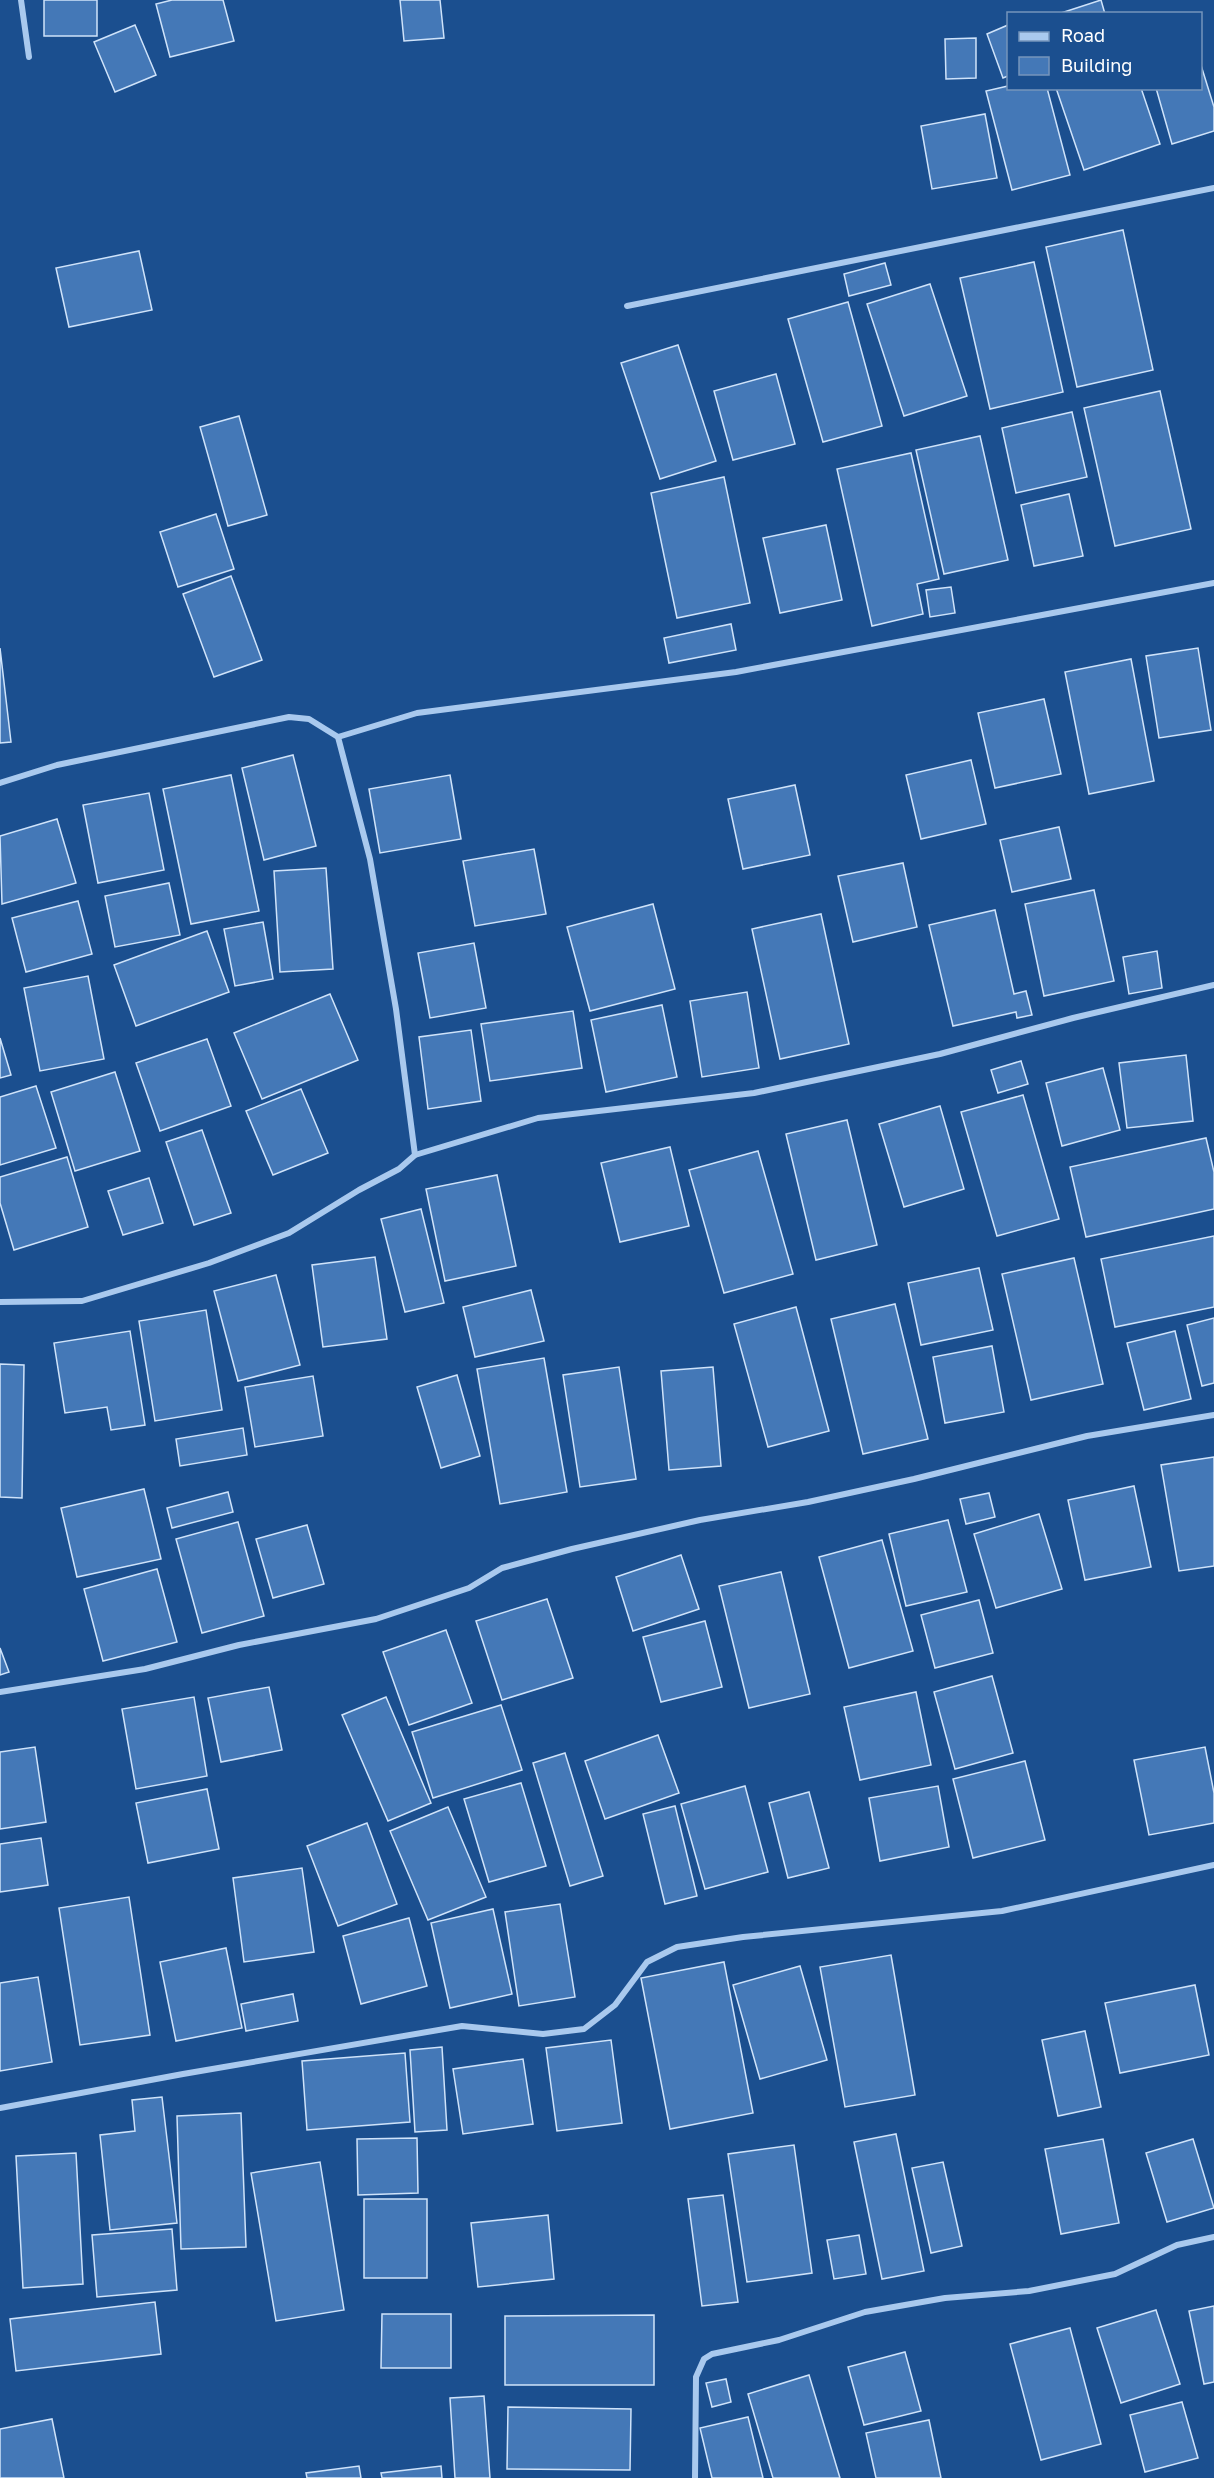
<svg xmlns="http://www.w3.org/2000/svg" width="1214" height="2478" font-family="'Golos Text',sans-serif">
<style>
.building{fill:#4478b7;stroke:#cfe3fa;stroke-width:1.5}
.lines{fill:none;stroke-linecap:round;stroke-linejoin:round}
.minor{stroke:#a9c9ee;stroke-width:6}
</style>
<rect width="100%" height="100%" fill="#1b4f8f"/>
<!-- building -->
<g class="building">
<rect x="44" y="0" width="53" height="36"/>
<path d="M172 0H223L234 41 170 57 156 4Z"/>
<path d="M400 0H440L444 38 404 41Z"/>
<path d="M1101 0 1105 14H1058Z"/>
<path d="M135 25 156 75 115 92 94 42Z"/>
<path d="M1008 25V76L1003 78 987 34Z"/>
<path d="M976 38V78L946 79 945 39Z"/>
<path d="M1200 62 1214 107V131L1172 144 1156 88H1200Z"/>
<path d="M1008 86V88H1047L1070 175 1012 190 986 91Z"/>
<path d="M1056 88H1141L1160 144 1084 170Z"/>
<path d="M985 114 997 178 932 189 921 126Z"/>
<path d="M1123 230 1153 370 1077 387 1046 247Z"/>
<path d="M139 251 152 310 69 327 56 268Z"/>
<path d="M1034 262 1063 392 990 409 960 278Z"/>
<path d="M885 263 891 285 849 296 844 274Z"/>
<path d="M930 284 967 396 904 416 867 304Z"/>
<path d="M848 302 882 426 823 442 788 319Z"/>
<path d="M678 345 716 461 660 479 621 363Z"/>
<path d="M776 374 795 444 733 460 714 391Z"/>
<path d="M1160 391 1191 529 1115 546 1084 408Z"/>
<path d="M1072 412 1087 477 1016 493 1002 428Z"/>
<path d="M239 416 267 515 228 526 200 427Z"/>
<path d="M980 436 1008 560 944 574 916 450Z"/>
<path d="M911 453 939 579 917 584 923 614 872 626 837 469Z"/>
<path d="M724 477 750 603 677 618 651 493Z"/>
<path d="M1069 494 1083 556 1034 566 1021 505Z"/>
<path d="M216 514 234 569 178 587 160 532Z"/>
<path d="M826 525 842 600 780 613 763 538Z"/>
<path d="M231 576 262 660 214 677 183 594Z"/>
<path d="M951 587 955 613 930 617 926 590Z"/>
<path d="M731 624 736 650 669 663 664 638Z"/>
<path d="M0 648 11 742 0 743Z"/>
<path d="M1198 648 1211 730 1159 738 1146 656Z"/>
<path d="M1131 659 1154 781 1089 794 1065 672Z"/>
<path d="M1044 699 1061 774 995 788 978 713Z"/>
<path d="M293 755 316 846 264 860 242 768Z"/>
<path d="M971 760 986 824 921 839 906 775Z"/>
<path d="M231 775 259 911 191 924 163 789Z"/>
<path d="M450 775 461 839 380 853 369 789Z"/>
<path d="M795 785 810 855 743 869 728 799Z"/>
<path d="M149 793 164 870 98 883 83 805Z"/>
<path d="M57 819 76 883 2 904 0 836Z"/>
<path d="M1059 827 1071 879 1012 892 1000 840Z"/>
<path d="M534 849 546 914 475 926 463 861Z"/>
<path d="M903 863 917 927 853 942 838 876Z"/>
<path d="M326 868 333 969 280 972 274 871Z"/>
<path d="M169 883 180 935 115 947 105 896Z"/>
<path d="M1094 890 1114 981 1044 996 1025 904Z"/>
<path d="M78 901 92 954 26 972 12 918Z"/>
<path d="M653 904 675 989 590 1011 567 927Z"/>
<path d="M995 910 1014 994 1026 991 1032 1015 1017 1018 1016 1012 953 1026 929 925Z"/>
<path d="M821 914 849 1044 780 1059 752 929Z"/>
<path d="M263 922 273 979 235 986 224 929Z"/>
<path d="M207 931 229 992 136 1026 114 965Z"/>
<path d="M474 943 486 1008 430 1018 418 953Z"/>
<path d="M1157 951 1162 988 1129 994 1123 957Z"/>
<path d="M88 976 104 1059 40 1071 24 988Z"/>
<path d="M747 992 759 1068 702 1077 690 1001Z"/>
<path d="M330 994 358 1060 262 1099 234 1033Z"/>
<path d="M662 1005 677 1077 606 1092 591 1020Z"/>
<path d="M573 1011 582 1068 490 1081 481 1024Z"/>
<path d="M471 1030 481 1101 428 1109 419 1037Z"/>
<path d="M0 1038 11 1075 0 1078Z"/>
<path d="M207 1039 231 1106 160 1131 136 1063Z"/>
<path d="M1186 1055 1193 1121 1127 1128 1119 1063Z"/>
<path d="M1021 1061 1028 1084 998 1093 991 1070Z"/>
<path d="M1103 1068 1120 1130 1062 1146 1046 1083Z"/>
<path d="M115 1072 140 1151 75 1171 51 1092Z"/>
<path d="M36 1086 56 1148 0 1165V1097Z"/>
<path d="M301 1089 328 1153 273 1175 246 1111Z"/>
<path d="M1023 1095 1059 1219 997 1236 961 1112Z"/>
<path d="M940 1106 964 1189 904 1207 879 1124Z"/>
<path d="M847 1120 877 1245 816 1260 786 1134Z"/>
<path d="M202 1130 231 1213 194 1225 166 1142Z"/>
<path d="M1206 1138 1214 1172V1209L1086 1237 1070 1167Z"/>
<path d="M670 1147 689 1226 620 1242 601 1163Z"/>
<path d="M758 1151 793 1274 724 1293 689 1170Z"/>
<path d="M67 1157 88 1227 14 1250 0 1203V1177Z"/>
<path d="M497 1175 516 1266 445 1281 426 1189Z"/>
<path d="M149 1178 163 1223 123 1235 108 1191Z"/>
<path d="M421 1209 444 1303 405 1312 381 1219Z"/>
<path d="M1214 1236V1307L1115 1327 1101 1259Z"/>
<path d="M375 1257 387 1339 323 1347 312 1265Z"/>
<path d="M1074 1258 1103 1384 1031 1400 1002 1274Z"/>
<path d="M979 1268 993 1330 921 1345 908 1283Z"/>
<path d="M276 1275 300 1365 238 1381 214 1291Z"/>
<path d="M531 1290 544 1341 475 1357 463 1307Z"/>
<path d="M895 1304 928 1439 863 1454 831 1319Z"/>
<path d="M796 1307 829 1431 768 1447 734 1324Z"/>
<path d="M206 1310 222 1410 155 1421 139 1321Z"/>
<path d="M1214 1318V1383L1202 1386 1187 1325Z"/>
<path d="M130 1331 145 1425 111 1430 107 1407 65 1413 54 1343Z"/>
<path d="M1175 1331 1191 1399 1144 1410 1127 1343Z"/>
<path d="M992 1346 1004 1412 945 1423 933 1357Z"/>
<path d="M544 1358 567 1492 500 1504 477 1369Z"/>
<path d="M0 1364 24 1365 22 1498 0 1497Z"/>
<path d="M619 1367 636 1479 580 1487 563 1375Z"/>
<path d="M713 1367 721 1466 669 1470 661 1371Z"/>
<path d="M457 1375 480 1456 441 1468 417 1387Z"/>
<path d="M313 1376 323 1436 255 1447 245 1387Z"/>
<path d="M243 1428 247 1455 180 1466 176 1439Z"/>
<path d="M1214 1457V1566L1179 1571 1161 1465Z"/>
<path d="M1134 1486 1151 1567 1085 1580 1068 1500Z"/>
<path d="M144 1489 161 1559 77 1577 61 1508Z"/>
<path d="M228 1492 233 1512 172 1528 167 1508Z"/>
<path d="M989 1493 995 1517 966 1524 960 1499Z"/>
<path d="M1039 1514 1062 1589 996 1608 974 1534Z"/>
<path d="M948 1520 967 1592 906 1606 889 1534Z"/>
<path d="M238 1522 264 1616 202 1633 176 1539Z"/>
<path d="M307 1525 324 1584 273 1598 256 1539Z"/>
<path d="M882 1540 913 1651 849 1668 819 1557Z"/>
<path d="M681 1555 699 1609 633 1631 616 1577Z"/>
<path d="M157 1569 177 1642 103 1661 84 1589Z"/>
<path d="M781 1572 810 1694 749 1708 719 1586Z"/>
<path d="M547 1599 573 1678 502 1700 476 1621Z"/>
<path d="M979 1600 993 1653 935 1668 921 1615Z"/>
<path d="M705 1621 722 1687 661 1702 643 1637Z"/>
<path d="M446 1630 472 1703 409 1725 383 1652Z"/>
<path d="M0 1648 9 1672 0 1675Z"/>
<path d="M992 1676 1013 1753 955 1769 934 1692Z"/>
<path d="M269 1687 282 1750 221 1762 208 1698Z"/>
<path d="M916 1692 931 1765 860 1780 844 1707Z"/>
<path d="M194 1697 207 1776 136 1789 122 1709Z"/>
<path d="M386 1697 431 1803 388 1821 342 1715Z"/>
<path d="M501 1705 522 1770 433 1798 412 1732Z"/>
<path d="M658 1735 679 1793 605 1819 585 1761Z"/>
<path d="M35 1747 46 1822 0 1829V1752Z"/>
<path d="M1205 1747 1214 1793V1823L1149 1835 1134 1760Z"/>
<path d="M565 1753 603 1876 570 1886 533 1763Z"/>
<path d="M1025 1761 1045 1840 973 1858 953 1779Z"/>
<path d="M521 1783 546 1866 489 1882 464 1799Z"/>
<path d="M745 1786 768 1872 705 1889 681 1804Z"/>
<path d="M938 1786 949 1847 880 1861 869 1798Z"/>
<path d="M207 1789 219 1849 148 1863 136 1803Z"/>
<path d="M809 1792 829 1868 788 1878 769 1803Z"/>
<path d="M675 1806 697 1896 665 1904 643 1814Z"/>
<path d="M448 1807 486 1897 428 1920 390 1831Z"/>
<path d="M367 1823 397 1904 338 1926 307 1846Z"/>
<path d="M41 1838 48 1885 0 1892V1844Z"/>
<path d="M302 1868 314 1952 244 1962 233 1878Z"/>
<path d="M129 1897 150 2035 80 2045 59 1908Z"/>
<path d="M560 1904 575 1997 519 2006 505 1912Z"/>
<path d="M493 1909 512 1994 450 2008 431 1923Z"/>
<path d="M409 1918 427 1986 361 2004 343 1936Z"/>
<path d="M226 1948 242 2028 176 2041 160 1962Z"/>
<path d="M891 1955 915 2095 845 2107 820 1967Z"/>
<path d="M724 1962 753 2113 670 2129 641 1978Z"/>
<path d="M800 1966 827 2060 760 2079 733 1985Z"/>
<path d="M38 1977 52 2062 0 2071V1983Z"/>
<path d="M1195 1985 1209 2055 1120 2073 1105 2003Z"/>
<path d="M293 1994 298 2021 246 2031 241 2004Z"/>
<path d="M1085 2031 1101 2107 1058 2116 1042 2040Z"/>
<path d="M611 2040 622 2123 557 2131 546 2048Z"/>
<path d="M442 2047 447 2130 415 2132 410 2050Z"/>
<path d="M405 2053 410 2122 307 2130 302 2061Z"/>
<path d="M523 2059 533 2124 463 2134 453 2069Z"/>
<path d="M162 2097 177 2223 110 2230 100 2135 135 2131 132 2100Z"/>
<path d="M241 2113 246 2247 181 2249 177 2116Z"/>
<path d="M896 2134 924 2271 882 2279 854 2142Z"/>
<path d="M417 2138 418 2193 358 2195 357 2139Z"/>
<path d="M1103 2139 1119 2223 1061 2234 1045 2149Z"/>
<path d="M1193 2139 1214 2208 1167 2222 1146 2153Z"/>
<path d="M794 2145 812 2273 747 2282 728 2154Z"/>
<path d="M76 2153 83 2284 23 2288 16 2156Z"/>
<path d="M320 2162 344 2310 276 2321 251 2173Z"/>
<path d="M943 2162 962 2246 931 2253 912 2168Z"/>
<path d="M723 2195 738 2302 702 2306 688 2199Z"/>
<rect x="364" y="2199" width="63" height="79"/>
<path d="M548 2215 554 2279 478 2287 471 2223Z"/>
<path d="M172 2229 177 2290 97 2297 92 2235Z"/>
<path d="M859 2235 866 2274 834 2279 827 2240Z"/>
<path d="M155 2302 161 2354 16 2371 10 2319Z"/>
<path d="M1214 2306V2382L1204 2384 1189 2311Z"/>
<path d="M1156 2310 1180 2384 1121 2403 1097 2328Z"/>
<path d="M382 2314H451V2368H381Z"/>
<path d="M654 2315V2385H505V2316Z"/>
<path d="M1070 2328 1101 2444 1041 2460 1010 2344Z"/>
<path d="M905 2352 921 2411 864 2425 848 2367Z"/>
<path d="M809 2375 840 2478H773L748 2394Z"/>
<path d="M726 2379 731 2402 712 2407 706 2383Z"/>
<path d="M484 2396 490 2478H455L450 2398Z"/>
<path d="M1182 2402 1198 2458 1145 2472 1130 2415Z"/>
<path d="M508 2407 631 2409 630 2470 507 2469Z"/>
<path d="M748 2417 763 2478H712L700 2428Z"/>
<path d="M52 2419 64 2478H0V2429Z"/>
<path d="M929 2420 941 2478H876L866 2433Z"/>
<path d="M359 2466 361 2478H307L306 2473Z"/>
<path d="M441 2466 442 2478H382L381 2473Z"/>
</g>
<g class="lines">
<!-- minor -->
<g class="minor">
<path d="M21 0 29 57"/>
<path d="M627 306 1214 188"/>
<path d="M338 737 417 713 736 672 1214 583"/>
<path d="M0 783 57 765 289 717 309 719 338 737 370 859 396 1009 415 1155"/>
<path d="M0 1302 82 1301 209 1263 289 1233 359 1190 399 1169 415 1155 538 1118 754 1093 940 1054 1073 1018 1214 985"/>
<path d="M0 1692 145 1669 239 1645 376 1619 469 1588 502 1568 572 1549 700 1520 808 1502 914 1479 1087 1436 1214 1415"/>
<path d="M0 2108 183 2074 462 2026 543 2034 584 2029 615 2005 647 1962 677 1947 743 1937 1002 1911 1214 1865"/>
<path d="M695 2478 696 2377 704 2359 712 2354 779 2340 865 2312 945 2298 1029 2291 1115 2274 1177 2245 1214 2237"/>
</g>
</g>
<!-- legend -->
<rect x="1007" y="12" width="195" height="78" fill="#1b4f8f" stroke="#7695bc" stroke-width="1.5"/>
<rect x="1019" y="32" width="30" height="9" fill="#a9c9ee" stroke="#7695bc" stroke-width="1.5"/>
<text x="1061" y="42" font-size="18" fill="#ffffff">Road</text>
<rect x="1019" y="57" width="30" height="18" fill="#4478b7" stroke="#7695bc" stroke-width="1.5"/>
<text x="1061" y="72" font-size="18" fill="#ffffff">Building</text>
</svg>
